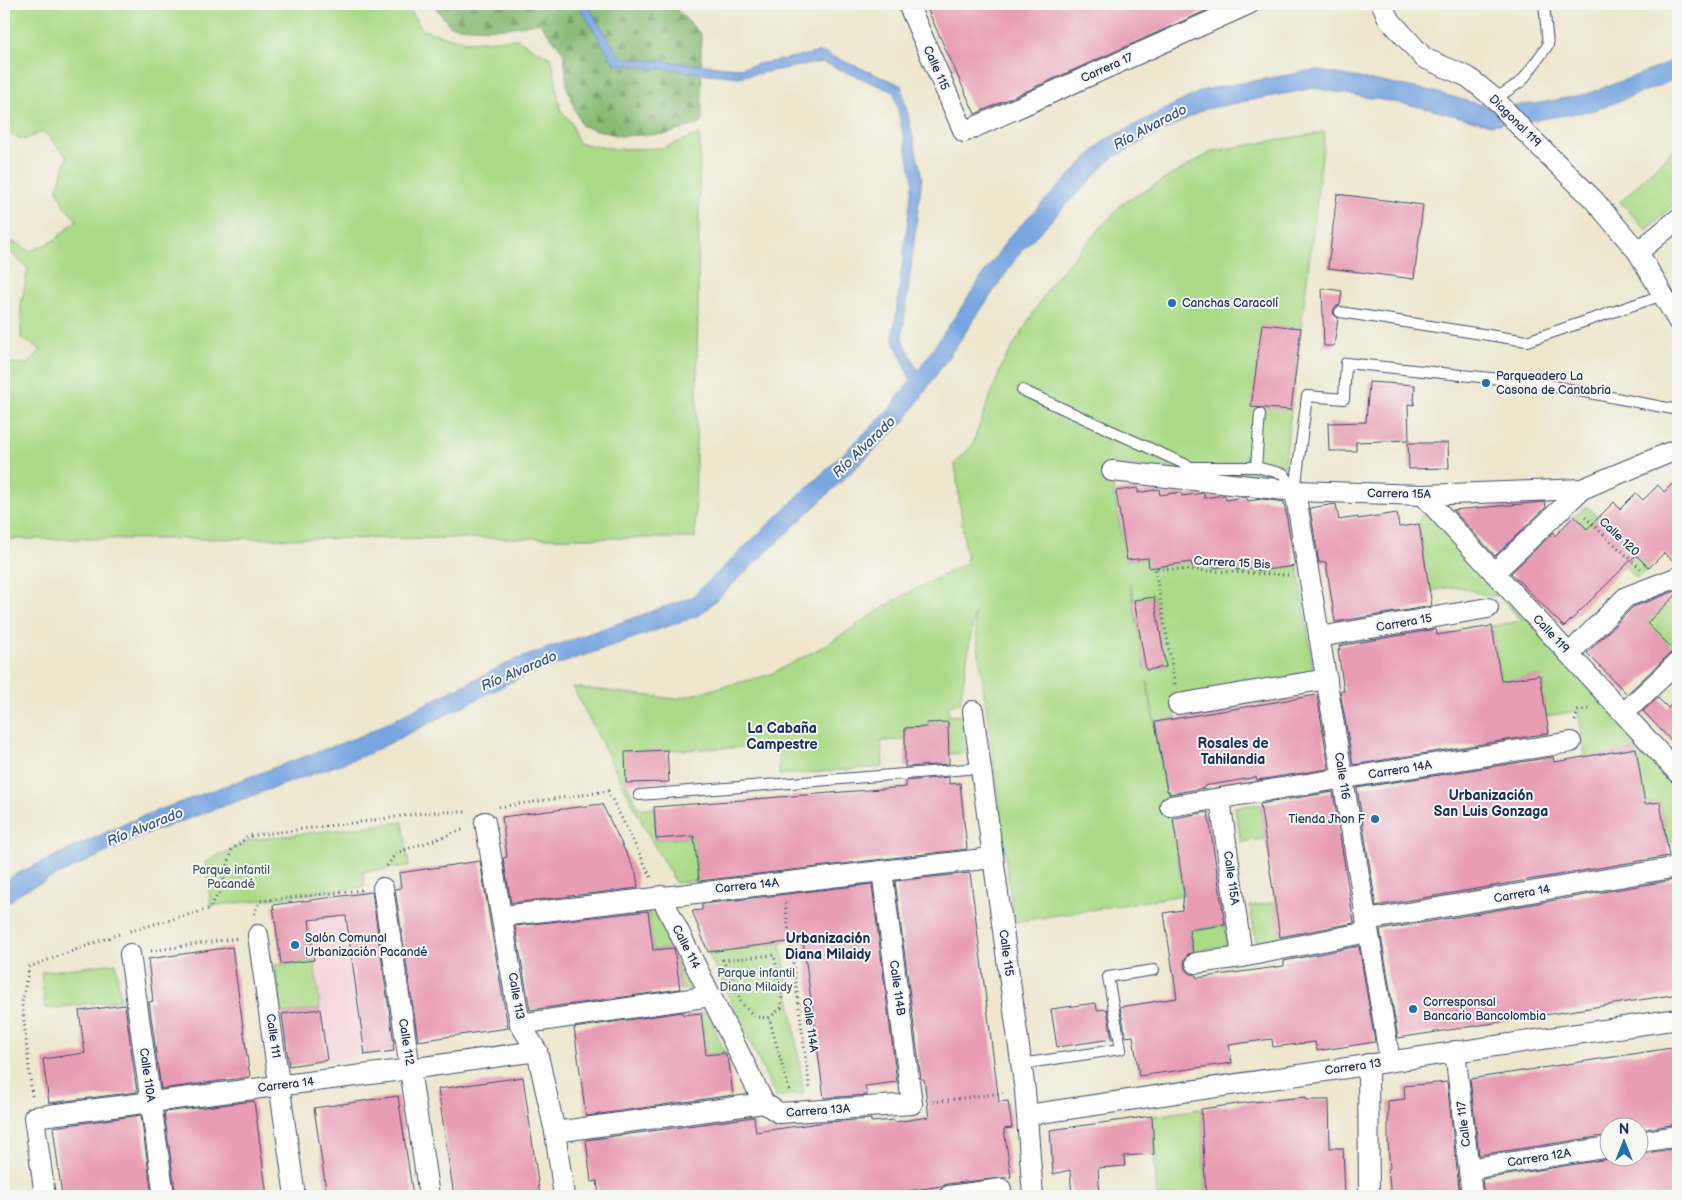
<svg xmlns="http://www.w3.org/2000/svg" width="1682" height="1200" font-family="'Balsamiq Sans',sans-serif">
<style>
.built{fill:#f7cfd5}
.green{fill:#acdb88;stroke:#648573;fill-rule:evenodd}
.forest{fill:url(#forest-firs);stroke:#527569}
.water{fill:#78a6e1;stroke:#4a6aa0}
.building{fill:#e89db4}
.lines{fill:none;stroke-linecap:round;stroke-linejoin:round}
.lane-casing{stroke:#3b4b6f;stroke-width:12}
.street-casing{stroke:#3b4b6f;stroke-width:22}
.path{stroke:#3b4b6f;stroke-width:3;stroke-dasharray:1 4;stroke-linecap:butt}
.lane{stroke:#fff;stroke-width:10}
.street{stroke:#fff;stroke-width:20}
.poi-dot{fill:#1f6fb2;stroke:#f6f6f2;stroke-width:2}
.labels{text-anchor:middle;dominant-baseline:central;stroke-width:4;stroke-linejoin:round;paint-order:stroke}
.street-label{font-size:12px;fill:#1b2f5e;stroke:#f6f6f2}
.poi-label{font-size:12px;fill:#1b2f5e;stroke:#f6f6f2;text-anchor:start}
.park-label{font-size:12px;fill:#3f5a68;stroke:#f6f6f2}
.water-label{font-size:14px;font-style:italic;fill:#375385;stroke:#f6f6f2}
.neighbourhood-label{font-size:14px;font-weight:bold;fill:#1b2f5e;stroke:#f6f6f2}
</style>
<defs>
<pattern id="forest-firs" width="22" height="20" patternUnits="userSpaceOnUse" patternTransform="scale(1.25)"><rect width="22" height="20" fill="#89bb74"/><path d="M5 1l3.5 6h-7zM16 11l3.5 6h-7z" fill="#6f9862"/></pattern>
</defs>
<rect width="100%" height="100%" fill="#f6f6f2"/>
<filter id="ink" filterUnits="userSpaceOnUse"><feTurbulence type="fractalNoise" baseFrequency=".02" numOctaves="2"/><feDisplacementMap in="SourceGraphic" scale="10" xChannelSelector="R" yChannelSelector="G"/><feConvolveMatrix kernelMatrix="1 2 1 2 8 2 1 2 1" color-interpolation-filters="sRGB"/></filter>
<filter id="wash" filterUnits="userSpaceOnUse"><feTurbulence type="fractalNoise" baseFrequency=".0096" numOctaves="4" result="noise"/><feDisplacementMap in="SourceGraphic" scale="20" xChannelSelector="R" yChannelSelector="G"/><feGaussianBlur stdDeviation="1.12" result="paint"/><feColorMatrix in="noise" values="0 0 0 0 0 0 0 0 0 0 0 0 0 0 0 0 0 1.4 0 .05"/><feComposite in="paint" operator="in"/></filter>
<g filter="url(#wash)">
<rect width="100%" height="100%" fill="#eee7ce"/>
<!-- built -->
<path class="built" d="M371 892 394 1051 289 1066 275 965 314 960 305 900Z"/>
<!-- green -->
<g class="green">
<path d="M4 4H406L422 30 466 42 517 39 552 59 560 109 571 122 578 143 615 149 663 148 700 134 695 538 4 539V363L28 364 41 350 21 338V305L28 268 5 248 9 240 31 251 55 240 77 220 65 208 57 188 68 157 43 131 24 140 4 131Z"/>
<path d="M1325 132 1282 485 1109 464 1126 561 1148 558 1149 562H1191L1192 566 1213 563 1214 568 1235 565 1236 569 1257 567 1258 571 1298 566 1314 675 1173 700 1176 718 1155 722 1147 681 1184 895 1014 922 974 614 960 703 948 705 949 716 961 715 965 753 949 754 947 722 927 723 926 727 905 728V740L881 741 883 767 779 775 778 746 625 752 626 783 639 808H654L655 840 694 837 699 880 676 883 651 840 573 687 675 699 769 675 826 645 900 597 967 563 955 464 972 445 1003 363 1054 279 1122 204 1213 151ZM1130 583 1134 600 1154 597 1165 667 1145 670Z"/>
<path d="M1678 145V200L1647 230 1620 202Z"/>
<path d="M1587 506 1649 568 1637 578 1574 517Z"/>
<path d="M1425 511 1678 778V841L1667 842 1660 802 1563 817 1587 767 1578 711 1546 716 1540 675 1501 681 1492 626 1522 621 1499 595C1482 599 1472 588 1457 587 1448 587 1438 590 1429 592L1419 524 1420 517Z"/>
<path d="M1675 589 1678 595V646L1674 650 1647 623 1663 608 1651 598Z"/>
<path d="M1260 804 1265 839 1241 842 1235 807Z"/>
<path d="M403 822 409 866 363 872 365 887 211 906 205 862 250 840Z"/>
<path d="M1275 902 1280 937 1256 941 1250 906Z"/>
<path d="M654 907 696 988 680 990 675 948 653 950 648 908Z"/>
<path d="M1225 925 1228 946 1193 951 1190 930Z"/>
<path d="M781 943 804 1093 776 1097 708 952Z"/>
<path d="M314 960 320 1009 282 1014 275 965Z"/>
<path d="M116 963 120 1000 45 1009 41 972Z"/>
<path d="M707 1012 725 1053 706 1055 701 1013Z"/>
<path d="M1201 1109 1206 1196H1157L1152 1116Z"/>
</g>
<!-- forest -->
<path class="forest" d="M433 4H671L701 34 702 123 668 134 620 136 582 126 574 107 567 87 564 53 539 22C507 30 483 30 450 26Z"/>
<!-- water -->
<path class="water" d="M577 4H587L620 57 739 68 821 52 901 85 922 177 902 338 918 371 1009 237 1105 140 1203 90 1315 70 1427 90 1493 108 1541 103 1587 94 1659 67 1678 57V76L1664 84 1595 110 1541 119 1491 125 1421 107 1314 88 1205 109 1112 158 1021 251 904 422 700 615 519 678 368 754 146 834 23 891 4 906V883L14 875 140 817 361 736 512 661 692 597 889 410 911 380 893 339 913 179 894 92 822 62 738 77 615 64Z"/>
<g id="blocks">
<!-- building -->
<g class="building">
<path d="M925 4H1221L975 114Z"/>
<path d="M1337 194 1423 205 1414 279 1328 268Z"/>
<path d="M1322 288 1342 291 1340 305 1335 307 1333 311 1334 315 1338 318 1334 346H1324Z"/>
<path d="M1262 324 1301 328 1291 410 1251 407Z"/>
<path d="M1369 382 1415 385 1414 405 1408 404 1409 440 1356 442V451H1329L1328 423 1366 422Z"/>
<path d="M1408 443H1448L1449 468 1409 469Z"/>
<path d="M1678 478V565L1664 553 1649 568 1636 555 1564 627 1511 573 1554 532 1555 536 1574 516 1587 529 1614 502 1620 509 1636 493 1643 500 1658 485 1664 492Z"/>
<path d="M1138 488V493L1159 489 1160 495 1181 492 1182 496 1204 493V498L1224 495H1225L1226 500 1244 497 1247 498 1248 501 1262 499 1284 502 1295 566 1258 571 1257 567 1236 570 1235 565 1214 568 1213 563 1192 566 1191 562 1149 568 1148 558 1127 560 1116 491Z"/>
<path d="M1545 502 1546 507 1495 556 1453 510Z"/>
<path d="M1336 504 1339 520 1358 517V519L1397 513 1399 527 1419 524 1432 606 1335 622 1326 562 1319 563 1310 508Z"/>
<path d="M1678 590V593L1647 623 1674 650 1627 694 1587 653 1633 607Z"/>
<path d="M1154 597 1166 667 1146 670 1134 600Z"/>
<path d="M1492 626 1501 681 1540 675 1549 733 1353 765 1340 691H1344L1338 650H1340L1339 646 1436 629 1437 635Z"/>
<path d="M1317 695 1329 769 1257 780 1256 777 1234 781 1204 786V788L1169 794V791H1167L1155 722Z"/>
<path d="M1678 697V748L1643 711 1658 698 1668 708Z"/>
<path d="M948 722 949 764 905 767V728L927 727 926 723Z"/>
<path d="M1636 748 1645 804 1660 802 1669 856 1376 906 1357 788 1553 757 1554 762Z"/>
<path d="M667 750 669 782 626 783 625 752Z"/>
<path d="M949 777V784L960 783 967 849 699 881 694 836 656 839 654 807 906 787V781Z"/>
<path d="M1333 792 1354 923 1280 937 1260 804Z"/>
<path d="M602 804 636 873 638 888 511 903 503 858 507 857 502 817Z"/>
<path d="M1208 812 1225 925 1189 930 1193 952 1188 954 1185 959 1184 965 1186 970 1191 974 1196 975 1197 978 1284 966V961L1359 946 1375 1042 1317 1051 1315 1042 1273 1047 1272 1039 1250 1042 1229 1045 1232 1063 1139 1076 1133 1036 1126 1037 1120 1007 1177 998 1164 913 1182 910 1184 894 1173 818Z"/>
<path d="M480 861 508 1028 418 1041 395 889 401 888 399 873Z"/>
<path d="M970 873 999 1102 1008 1101 1012 1128 1004 1129 1011 1177 947 1184 942 1186 874 1196H599L597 1181 591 1182 586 1140 754 1117 756 1132 826 1122 871 1119V1122L894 1120 895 1122 929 1117 924 1079H921L895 881Z"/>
<path d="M1673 880V884L1678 883V994L1398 1038 1380 930Z"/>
<path d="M872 884 897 1082 865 1086 867 1095 824 1098 803 940 708 952 692 911 702 910V904Z"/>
<path d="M372 892 394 1044 393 1045 394 1051 365 1055 346 916 309 920 314 960 281 964 273 905Z"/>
<path d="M648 911 653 950 674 948 680 989 530 1010 515 926Z"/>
<path d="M232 947 250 1077 161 1089 149 1002 153 1001 148 959Z"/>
<path d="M1096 1003 1097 1010 1107 1009 1112 1039 1057 1047 1051 1009Z"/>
<path d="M125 1005 137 1092 49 1103 43 1059 85 1053 79 1011Z"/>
<path d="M320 1009 327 1060 289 1066 282 1014Z"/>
<path d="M683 1012V1015L701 1013 706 1055 725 1053 729 1063 733 1095 586 1116 574 1028Z"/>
<path d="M1678 1047V1124L1640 1130V1128H1610V1135L1479 1155 1470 1079Z"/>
<path d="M523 1077 540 1196H454L438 1089Z"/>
<path d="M1447 1082 1460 1196H1391L1388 1169 1390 1168 1388 1142V1101L1405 1099 1404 1086Z"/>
<path d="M398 1096 413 1196H327L314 1108Z"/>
<path d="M1306 1097V1100H1329L1330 1148H1343L1345 1196H1206L1201 1109 1252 1102Z"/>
<path d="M254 1101 267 1196H176L164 1112Z"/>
<path d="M141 1115 152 1196H62L53 1127Z"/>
<path d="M1152 1116 1154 1154 1124 1156 1125 1166 1098 1168 1100 1196H1072L1070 1170 1053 1174 1050 1130Z"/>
<path d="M1678 1148V1196H1484L1482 1179 1615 1158H1640V1154Z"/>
</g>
</g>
</g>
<g filter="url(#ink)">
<use href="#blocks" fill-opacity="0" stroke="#3b4b6f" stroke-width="1"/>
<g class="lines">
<defs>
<g id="lane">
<path d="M1495 99 1522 81 1548 45 1544 4"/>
<path d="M1340 312 1527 341 1663 295"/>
<path d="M1022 390 1191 467H1256"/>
<path d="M1260 414 1256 467 1284 474 1295 491"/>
<path d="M1295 491 1307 396 1344 399 1346 363 1538 383 1678 410"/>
<path d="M639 795 980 768"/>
<path d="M1021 1064 1121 1049 1108 977 1154 970"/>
</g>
<g id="street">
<path d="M908 4 964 132 1249 4"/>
<path d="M1382 4 1388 18 1424 58 1468 77 1495 99 1525 132 1593 199 1638 252 1678 321"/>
<path d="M1638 252 1678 219"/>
<path d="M1112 471 1295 491 1423 495 1582 489 1678 449"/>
<path d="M1295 491 1390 1061"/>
<path d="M1423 495 1678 773"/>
<path d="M1494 573 1582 489"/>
<path d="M1319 637 1488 608"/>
<path d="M1569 654 1626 597 1678 577"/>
<path d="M1178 704 1327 679"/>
<path d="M973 711 1025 1091 1033 1196"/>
<path d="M1624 713 1678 662"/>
<path d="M1220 799 1242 957"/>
<path d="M1170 806 1571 742"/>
<path d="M485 822 520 1024 537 1051 555 1132 564 1196"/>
<path d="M383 888 429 1196"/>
<path d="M661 896 764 1103"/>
<path d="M502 916 992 858"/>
<path d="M1366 920 1678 867"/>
<path d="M258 935 295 1196"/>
<path d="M130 954 164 1196"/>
<path d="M1196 963 1242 957 1368 932"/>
<path d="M520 1024 711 996"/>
<path d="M1455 1051 1472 1196"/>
<path d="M1368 1064 1369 1196"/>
<path d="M1027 1115 1678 1019"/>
<path d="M555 1132 764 1103 779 1113 912 1104 882 871"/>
<path d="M1640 1142 1678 1136"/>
<path d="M1469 1169 1610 1147"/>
<path d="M45 1196 34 1117 410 1069 537 1051"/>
<path d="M949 1196 1001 1189"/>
</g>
</defs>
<!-- lane casing -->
<use href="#lane" class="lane-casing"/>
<!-- street casing -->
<use href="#street" class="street-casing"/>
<!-- path -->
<g class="path">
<path d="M1585 517 1641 569"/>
<path d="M1175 684 1155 568 1288 575"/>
<path d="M1575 721 1578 711 1590 709"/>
<path d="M499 807 608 791 651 877"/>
<path d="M387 866 396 853 465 829"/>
<path d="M785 903 810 1090"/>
<path d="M254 914 260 901 362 890"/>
<path d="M130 931 209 909 221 890 232 850 248 836 368 821 429 812H467"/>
<path d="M151 951 238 938"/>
<path d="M769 1018 781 1008 782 994 774 955 723 960 742 1004 755 1017 769 1018 789 1090"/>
<path d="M32 1096 22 1003 29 967 119 934"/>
<path d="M933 1102 1003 1093"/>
</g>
<!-- lane -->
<use href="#lane" class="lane"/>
<!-- street -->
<use href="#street" class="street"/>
</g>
</g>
<!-- markers -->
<g class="poi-dot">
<circle cx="1172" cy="303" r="5"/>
<circle cx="1486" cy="383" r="5"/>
<circle cx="1375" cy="819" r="5"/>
<circle cx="295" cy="945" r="5"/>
<circle cx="1413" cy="1009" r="5"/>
</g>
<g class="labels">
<!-- street labels -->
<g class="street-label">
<text transform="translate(936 68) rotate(66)">Calle 115</text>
<text transform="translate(1107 68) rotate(-24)">Carrera 17</text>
<text transform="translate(1515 121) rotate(45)">Diagonal 119</text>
<text transform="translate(1399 494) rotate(1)">Carrera 15A</text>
<text transform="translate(1619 537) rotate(43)">Calle 120</text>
<text transform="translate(1232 563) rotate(3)">Carrera 15 Bis</text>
<text transform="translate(1404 623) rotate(-10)">Carrera 15</text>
<text transform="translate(1551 634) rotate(47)">Calle 119</text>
<text transform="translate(1400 770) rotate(-9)">Carrera 14A</text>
<text transform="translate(1342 776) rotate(81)">Calle 116</text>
<text transform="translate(1231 878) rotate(82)">Calle 115A</text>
<text transform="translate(747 886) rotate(-6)">Carrera 14A</text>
<text transform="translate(1522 894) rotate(-10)">Carrera 14</text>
<text transform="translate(686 947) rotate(63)">Calle 114</text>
<text transform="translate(1006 953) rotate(82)">Calle 115</text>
<text transform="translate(897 988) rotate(82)">Calle 114B</text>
<text transform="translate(516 996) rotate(80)">Calle 113</text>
<text transform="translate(810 1025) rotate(82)">Calle 114A</text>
<text transform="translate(273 1036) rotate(82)">Calle 111</text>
<text transform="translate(406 1042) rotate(81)">Calle 112</text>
<text transform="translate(1353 1067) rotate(-8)">Carrera 13</text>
<text transform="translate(147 1075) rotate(82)">Calle 110A</text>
<text transform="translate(286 1085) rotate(-7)">Carrera 14</text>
<text transform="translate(818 1111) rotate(-4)">Carrera 13A</text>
<text transform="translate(1464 1124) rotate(-97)">Calle 117</text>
<text transform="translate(1539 1158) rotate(-9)">Carrera 12A</text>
</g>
<!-- poi labels -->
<g class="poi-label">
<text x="1182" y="303">Canchas Caracolí</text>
<text x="1496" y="376">Parqueadero La<tspan x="1496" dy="14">Casona de Cantabria</tspan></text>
<text x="1365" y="819" text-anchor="end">Tienda Jhon F</text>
<text x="305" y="938">Salón Comunal<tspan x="305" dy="14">Urbanización Pacandé</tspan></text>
<text x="1423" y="1002">Corresponsal<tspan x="1423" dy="14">Bancario Bancolombia</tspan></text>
</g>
<!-- park labels -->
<g class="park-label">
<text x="231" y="870">Parque infantil<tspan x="231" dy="14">Pacandé</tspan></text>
<text x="756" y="973">Parque infantil<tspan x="756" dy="14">Diana Milaidy</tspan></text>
</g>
<!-- water labels -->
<g class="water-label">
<text transform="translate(1150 127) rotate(-28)">Río Alvarado</text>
<text transform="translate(864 447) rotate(-44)">Río Alvarado</text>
<text transform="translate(519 671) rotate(-23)">Río Alvarado</text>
<text transform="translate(145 827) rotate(-22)">Río Alvarado</text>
</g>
<!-- neighbourhood labels -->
<g class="neighbourhood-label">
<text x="782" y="728">La Cabaña<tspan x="782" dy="16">Campestre</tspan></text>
<text x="1233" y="743">Rosales de<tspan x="1233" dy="16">Tahilandia</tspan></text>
<text x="1491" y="795">Urbanización<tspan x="1491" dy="16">San Luis Gonzaga</tspan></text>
<text x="828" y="938">Urbanización<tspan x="828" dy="16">Diana Milaidy</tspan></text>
</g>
</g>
<!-- margin -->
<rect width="1682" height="1200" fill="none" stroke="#f6f6f2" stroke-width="20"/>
<!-- north arrow -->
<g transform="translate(1624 1142)"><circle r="24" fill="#f6f6f2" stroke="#9ea6b7"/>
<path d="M0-4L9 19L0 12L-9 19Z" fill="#1f6fb2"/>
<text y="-8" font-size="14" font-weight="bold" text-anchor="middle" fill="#1b2f5e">N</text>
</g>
</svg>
